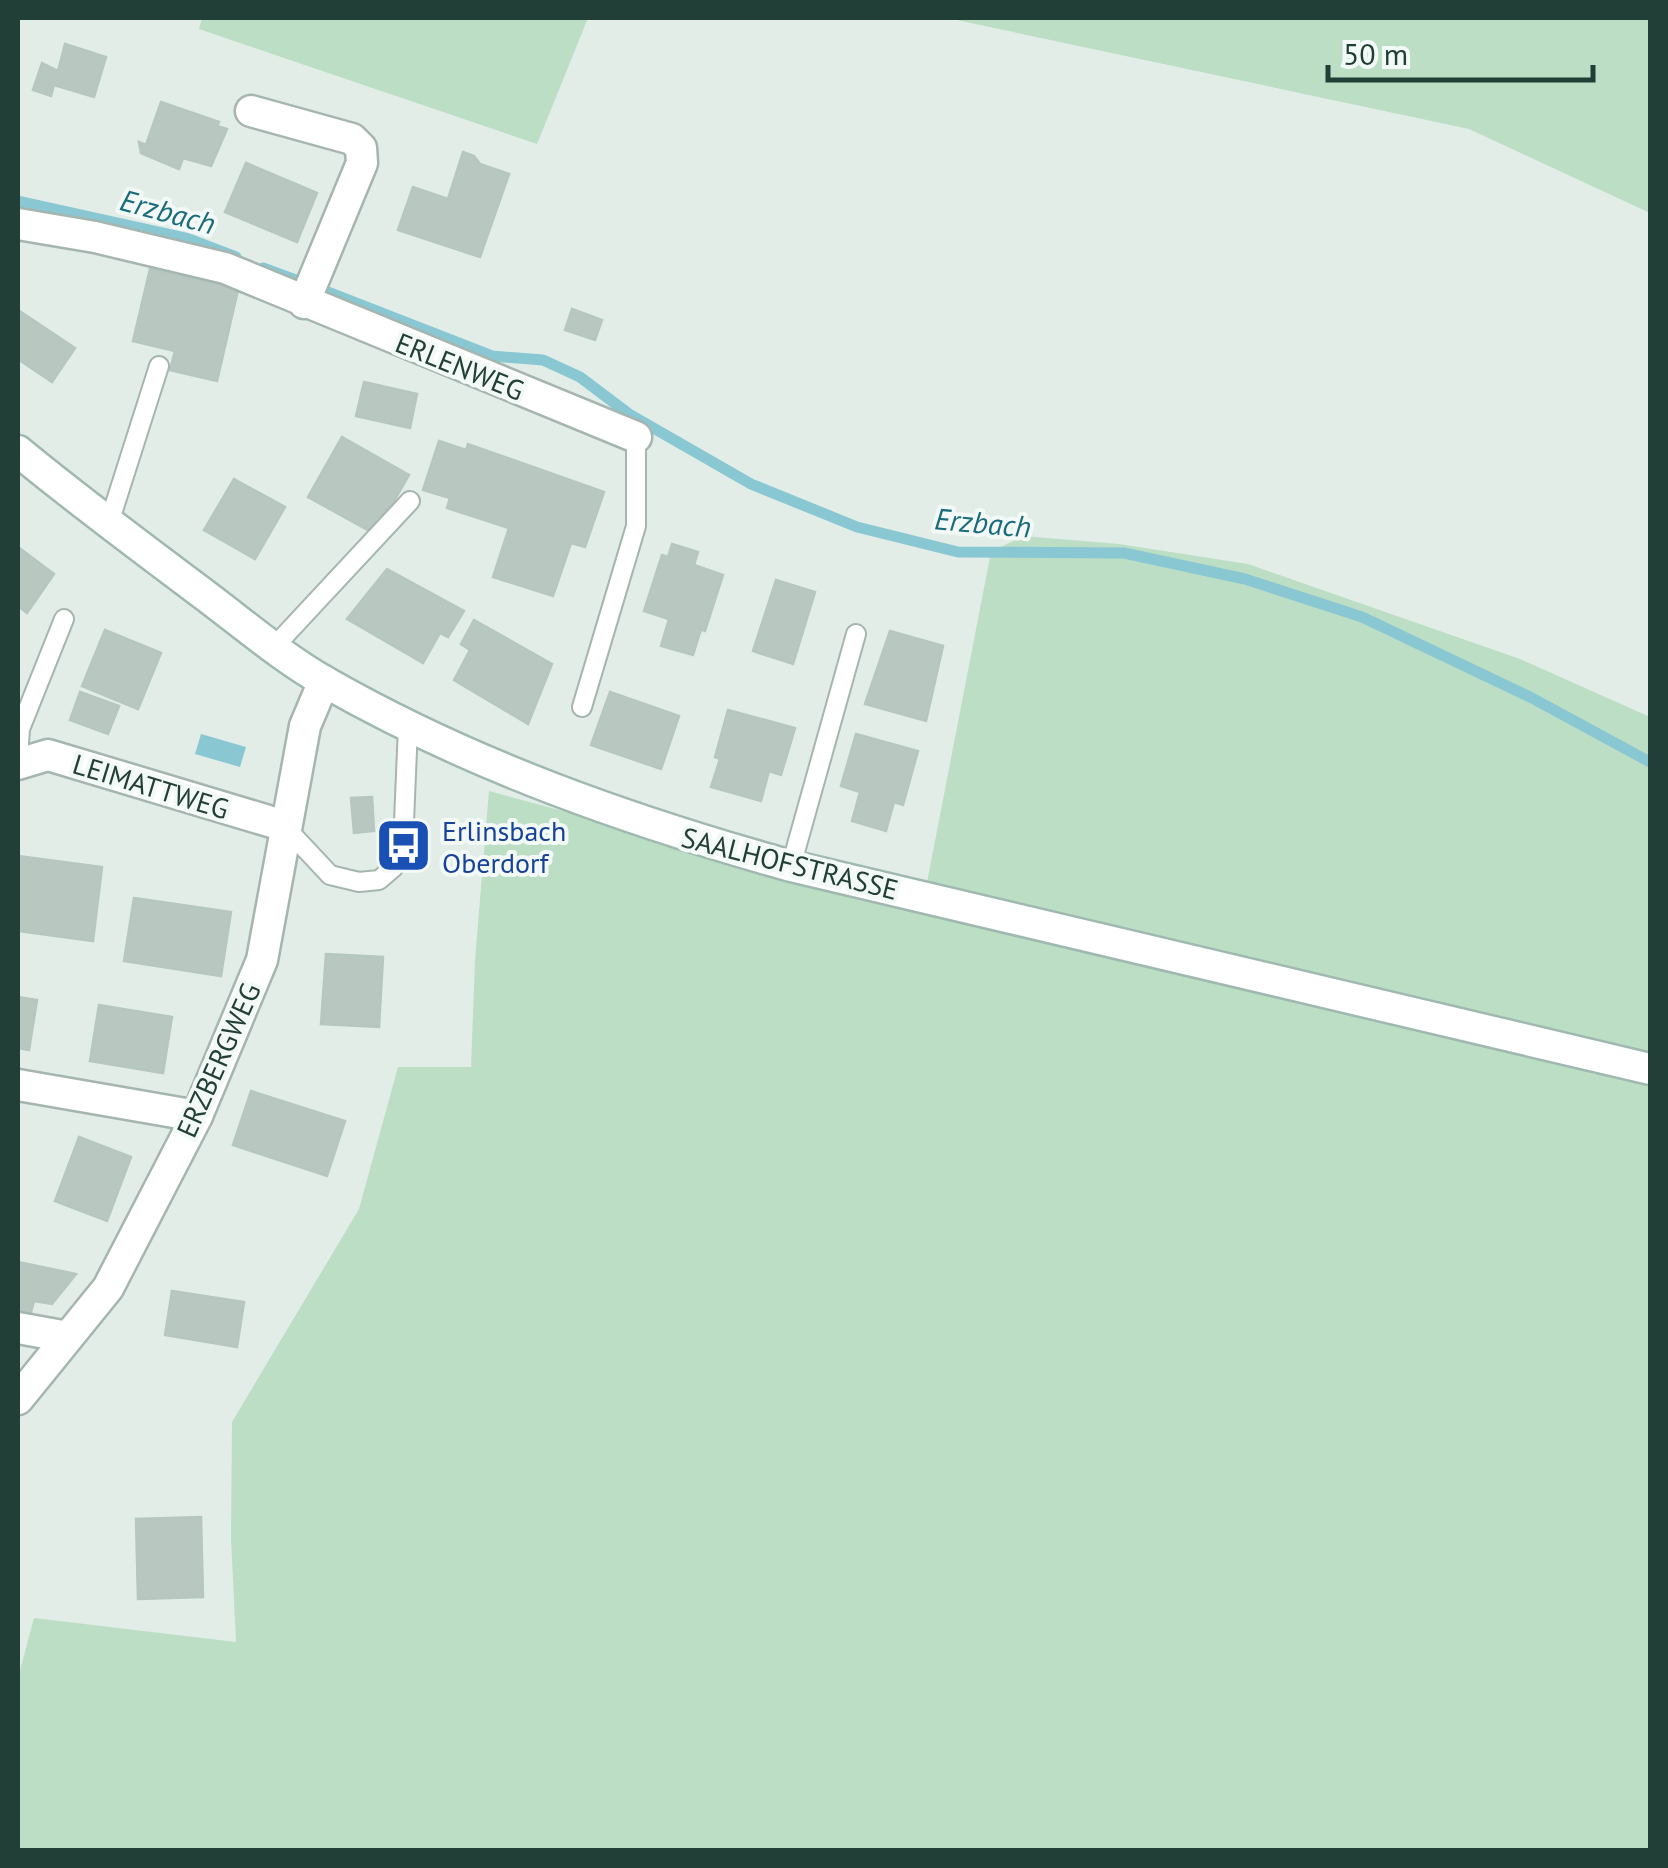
<svg xmlns="http://www.w3.org/2000/svg" width="1668" height="1868" font-family="'PT Sans',sans-serif">
<style>
.green{fill:#bbdec5}
.water{fill:#89c8d3}
.lines{fill:none;stroke-linecap:round;stroke-linejoin:round}
.stream{stroke:#89c8d3;stroke-width:11}
.building{fill:#b8c8c1;stroke:#b5c7bf;stroke-width:2.5}
.service-casing{stroke:#a5b5af;stroke-width:22}
.minor-casing{stroke:#a5b5af;stroke-width:35}
.secondary-casing{stroke:#a0b9b0;stroke-width:35}
.service{stroke:#fff;stroke-width:18}
.minor{stroke:#fff;stroke-width:30}
.secondary{stroke:#fff;stroke-width:30}
.labels{text-anchor:middle;dominant-baseline:central;stroke-width:8;stroke-linejoin:round;paint-order:stroke}
.street-label{font-size:28px;fill:#223f37;stroke:#f3f9f6}
.transit-label{font-size:28px;fill:#164399;stroke:#f3f9f6;text-anchor:start}
.water-label{font-size:30px;font-style:italic;fill:#1a6c7c;stroke:#f3f9f6}
</style>
<rect width="100%" height="100%" fill="#e2ede8"/>
<!-- green -->
<g class="green">
<path d="M202 18H588L537 144 199 29Z"/>
<path d="M947 18H1650V213L1469 129Z"/>
<path d="M1023 536 1119 544 1248 564 1520 659 1650 717V1850H18V1678L34 1618 236 1642 231 1538 232 1422 359 1209 398 1067H471L475 960 489 791 922 908 991 552Z"/>
</g>
<!-- water -->
<path class="water" d="M201 734 246 747 240 767 195 754Z"/>
<g class="lines">
<!-- stream -->
<g class="stream">
<path d="M18 201 186 238 236 257"/>
<path d="M263 268 301 282"/>
<path d="M325 291 492 356 543 360 580 377 629 414 751 484 857 527 958 552 1124 553 1245 579 1362 617 1532 698 1650 762"/>
</g>
</g>
<!-- building -->
<g class="building">
<path d="M65 44 106 57 94 97 54 85 51 96 33 90 42 63 58 71Z"/>
<path d="M161 102 219 122 217 126 227 129 211 166 183 158 179 169 141 153 139 142 146 145Z"/>
<path d="M463 152 474 156 480 164 509 174 480 257 398 230 413 187 448 199Z"/>
<path d="M246 163 317 193 297 242 225 212Z"/>
<path d="M150 269 238 290 217 381 170 370 175 351 133 341Z"/>
<path d="M572 309 602 320 595 340 565 330Z"/>
<path d="M18 310 75 348 52 382 18 359Z"/>
<path d="M364 382 417 394 410 428 356 416Z"/>
<path d="M342 437 409 475 375 534 308 497Z"/>
<path d="M439 441 466 450 468 444 604 492 585 547 571 543 553 596 493 577 509 528 447 508 450 498 423 490Z"/>
<path d="M234 479 285 507 255 559 204 530Z"/>
<path d="M672 544 698 552 694 565 723 575 705 631 644 611 662 555 668 557Z"/>
<path d="M18 547 54 574 27 613 18 606Z"/>
<path d="M387 569 464 611 448 637 440 633 423 663 347 619Z"/>
<path d="M776 580 815 592 793 664 753 651Z"/>
<path d="M669 619 701 629 693 655 661 646Z"/>
<path d="M474 620 552 664 528 724 454 680 470 650 461 644Z"/>
<path d="M105 630 161 653 138 709 82 686Z"/>
<path d="M890 631 943 646 926 721 865 704Z"/>
<path d="M80 692 119 706 108 734 70 720Z"/>
<path d="M610 692 679 716 661 769 591 745Z"/>
<path d="M728 710 795 728 781 775 769 771 761 801 711 787 720 759 715 757Z"/>
<path d="M856 734 918 751 903 805 894 802 886 831 852 821 860 792 841 786Z"/>
<path d="M372 797 374 831 354 833 351 798Z"/>
<path d="M18 856 102 867 93 941 18 931Z"/>
<path d="M134 898 231 912 221 976 124 961Z"/>
<path d="M326 954 383 957 379 1027 321 1024Z"/>
<path d="M18 997 37 1000 29 1050 18 1048Z"/>
<path d="M99 1005 172 1017 163 1073 90 1061Z"/>
<path d="M251 1091 345 1121 327 1176 233 1145Z"/>
<path d="M79 1137 131 1157 107 1221 55 1201Z"/>
<path d="M18 1262 76 1274 52 1304 34 1301 30 1316 18 1313Z"/>
<path d="M172 1291 244 1302 237 1347 165 1335Z"/>
<path d="M201 1517 203 1597 138 1599 136 1519Z"/>
</g>
<g class="lines">
<defs>
<g id="service">
<path d="M109 523 159 366"/>
<path d="M274 647 410 501"/>
<path d="M582 707 636 526V437"/>
<path d="M18 759 20 729 64 619"/>
<path d="M285 827 330 875 359 882 379 880 393 868 403 846 408 726"/>
<path d="M791 866 856 634"/>
</g>
<g id="minor">
<path d="M251 111 352 139 361 148 362 163 304 303"/>
<path d="M18 224 95 237 225 268 636 437"/>
<path d="M18 764 48 755 285 826"/>
<path d="M18 1085 197 1116"/>
<path d="M18 1328 68 1337"/>
<path d="M18 1399 108 1288 197 1116 262 960 305 726 324 681"/>
</g>
<path id="secondary" d="M18 451C76 499 137 544 198 590 240 621 281 657 327 683 473 766 630 821 791 866L1650 1069"/>
</defs>
<!-- service casing -->
<use href="#service" class="service-casing"/>
<!-- minor casing -->
<use href="#minor" class="minor-casing"/>
<!-- secondary casing -->
<use href="#secondary" class="secondary-casing"/>
<!-- service -->
<use href="#service" class="service"/>
<!-- minor -->
<use href="#minor" class="minor"/>
<!-- secondary -->
<use href="#secondary" class="secondary"/>
</g>
<!-- icons -->
<defs>
<symbol id="bus-square" viewBox="-11 -11 22 22"><rect x="-9" y="-9" width="18" height="18" rx="4" fill="#1a4fb4" stroke="#f3f9f6"/><path d="M-5-6H5V4H4V6H2V4H-2V6H-4V4H-5ZM-3.5-4V0h7V-4ZM-3.5 1.2v1.5H-2V1.2ZM2 1.2v1.5H3.5V1.2Z" fill="#fff"/></symbol>
</defs>
<g fill-rule="evenodd">
<use href="#bus-square" x="372" y="814" width="63" height="63"/>
</g>
<g class="labels">
<!-- street labels -->
<g class="street-label">
<text transform="translate(460 366) rotate(22)">ERLENWEG</text>
<text transform="translate(151 786) rotate(17)">LEIMATTWEG</text>
<text transform="translate(790 863) rotate(14)">SAALHOFSTRASSE</text>
<text transform="translate(218 1060) rotate(-66)">ERZBERGWEG</text>
</g>
<!-- transit labels -->
<g class="transit-label">
<text x="442" y="830">Erlinsbach<tspan x="442" dy="32">Oberdorf</tspan></text>
</g>
<!-- water labels -->
<g class="water-label">
<text transform="translate(168 211) rotate(15)">Erzbach</text>
<text transform="translate(983 522) rotate(5)">Erzbach</text>
</g>
</g>
<!-- border -->
<rect width="1668" height="1868" fill="none" stroke="#223f37" stroke-width="40"/>
<!-- scale -->
<path d="M1328 65v15h265v-15" fill="none" stroke="#223f37" stroke-width="5"/>
<text x="1343" y="65" font-size="30" fill="#223f37" stroke="#f3f9f6" stroke-width="8" paint-order="stroke">50 m</text>
</svg>
